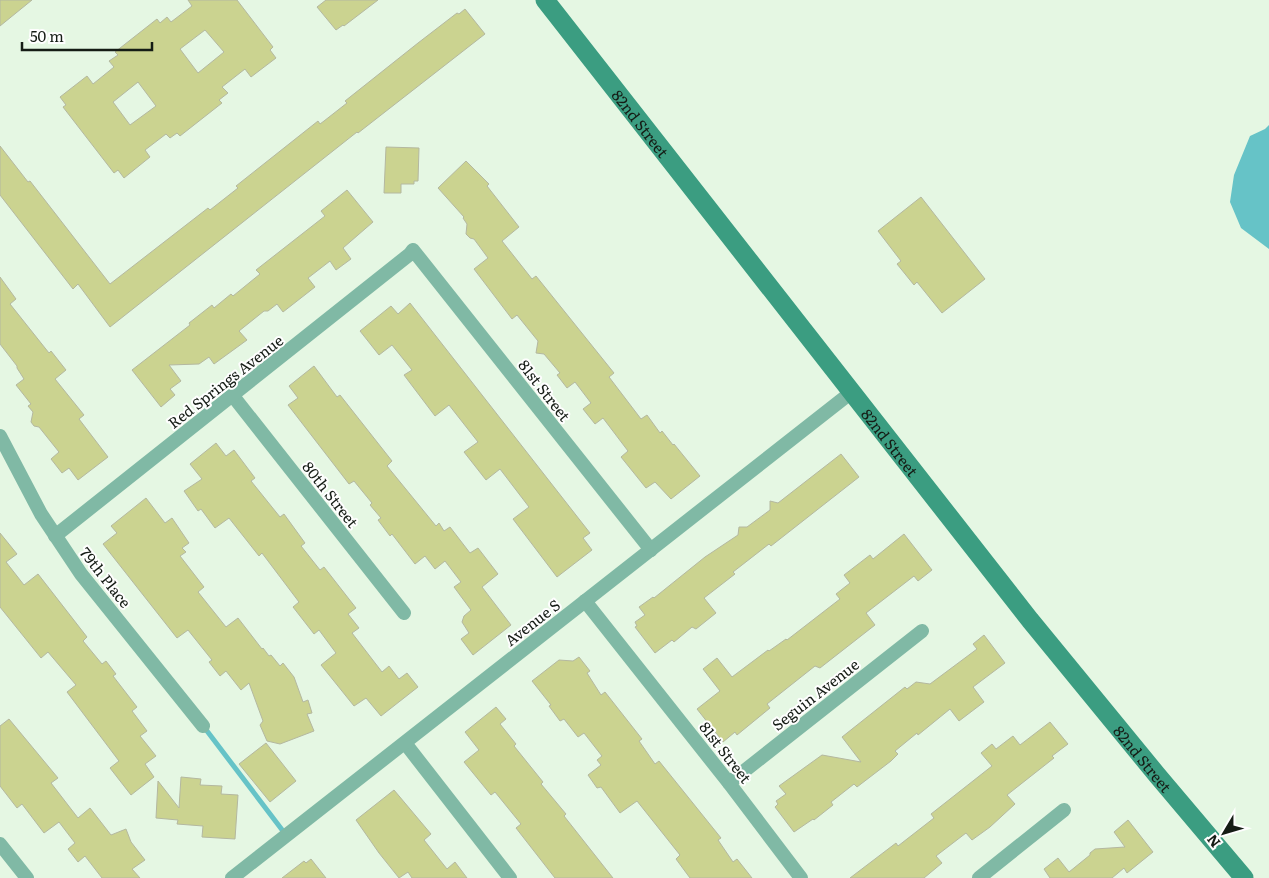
<svg xmlns="http://www.w3.org/2000/svg" width="1269" height="878" font-family="Literata,serif">
<style>
.water{fill:#66c3c7}
.lines{fill:none;stroke-linecap:round;stroke-linejoin:round}
.stream{stroke:#66c3c7;stroke-width:5}
.building{fill:#cbd390;stroke:#b4b8a0;fill-rule:evenodd}
.street{stroke:#80b9a5;stroke-width:14}
.secondary{stroke:#3b9d81;stroke-width:19}
.labels{text-anchor:middle;dominant-baseline:central;stroke-width:4;stroke-linejoin:round;paint-order:stroke}
.street-label{font-size:15px;fill:#151c15;stroke:#fefefe}
</style>
<rect width="100%" height="100%" fill="#e5f7e3"/>
<!-- water -->
<path class="water" d="M1269 125V249L1241 228 1230 202 1234 175 1250 136 1265 129Z"/>
<g class="lines">
<!-- stream -->
<path class="stream" d="M204 727 286 835"/>
</g>
<!-- building -->
<g class="building">
<path d="M0 0H32L0 26Z"/>
<path d="M188 0H237L273 47 270 50 276 58 251 77 245 69 222 87 228 93 219 100 222 103 180 136 177 133 170 138 166 134 145 150 150 157 124 178 118 170 114 173 63 107 66 105 60 97 87 76 93 84 114 67 109 61 118 55 115 52 157 19 160 23 167 17 171 22 192 6ZM205 30 224 52 198 73 180 49ZM138 82 156 106 130 125 113 102Z"/>
<path d="M326 0H378L344 26 343 25 336 30 317 7Z"/>
<path d="M465 9 485 34 358 133 357 132 110 327 78 284 73 289 0 195V146L28 182 30 181 110 284 208 208 210 210 238 188 236 186 265 163 318 121 320 124 324 121 347 103 345 101 418 43 457 13 459 14Z"/>
<path d="M386 147 419 148 418 181H414V184H401V193H384Z"/>
<path d="M466 161 489 184 487 186 519 227 502 241 532 279 536 276 614 373 609 377 641 419 647 415 660 433 662 431 673 445 674 444 700 476 671 499 655 482 646 488 621 457 628 451 603 418 595 424 583 409 591 403 575 382 567 388 557 375 560 373 544 354 536 353 538 341 517 315 512 319 474 269 488 258 474 239 470 238 466 234 467 224 463 218 464 217 438 188Z"/>
<path d="M347 190 373 222 343 248 351 259 336 270 330 261 308 278 315 287 283 312 277 304 268 311H264L239 331 247 340 214 364 209 357 199 364 169 365 181 381 170 389 175 395 161 407 132 370 190 325 189 323 212 305 214 308 231 294 233 296 260 274 256 270 325 216 321 211Z"/>
<path d="M921 197 985 279 942 313 917 282 914 285 897 264 901 261 878 231Z"/>
<path d="M0 277 16 299 10 304 49 353 51 351 66 370 55 379 84 415 79 419 108 457 78 480 69 468 62 473 51 459 59 452 39 427 34 426 31 422 33 412 28 406 31 404 16 385 24 379 17 368V366L0 344Z"/>
<path d="M410 303 590 533 583 538 592 550 557 577 513 519 529 507 500 469 486 480 464 452 478 442 449 405 435 416 404 375 412 370 392 345 379 355 360 331 391 306 398 314Z"/>
<path d="M314 366 337 397 340 395 392 461 387 466 436 526 439 523 444 531 450 527 470 553 478 548 498 574 482 587 511 625 473 655 461 639 469 633 462 622 464 616 471 610 454 587 461 582 445 561 435 569 425 556 415 564 392 534 390 536 378 520 381 518 370 505 372 503 354 481 349 484 288 405 298 398 289 386Z"/>
<path d="M216 443 226 456 234 450 255 478 251 481 280 517 284 514 305 543 301 546 320 570 324 567 356 608 348 614 359 628 352 633 382 672 389 666 399 679 407 673 418 687 381 716 366 698 354 706 321 665 336 653 319 630 314 634 293 607 299 602 262 553 259 556 229 518 215 528 201 509 198 511 184 491 202 479 190 464Z"/>
<path d="M841 454 859 477 771 546 769 544 733 572 735 574 704 598 716 613 696 629 692 627 674 642 672 640 655 653 635 627 637 626 635 622 645 615 639 607 653 597 654 598 705 557 738 535 739 527H747L770 510V501L778 503Z"/>
<path d="M146 498 165 523 172 518 189 543 182 548 186 552 180 556 204 587 198 592 226 627 238 618 262 649 263 648 269 656 271 655 280 666 283 663 294 677 303 702 308 700 312 713 307 714 314 731 280 744 267 741 260 725 263 721 249 683 241 690 226 671 220 676 209 662 212 660 188 630 177 638 103 544 117 533 111 526Z"/>
<path d="M0 533 17 554 6 562 24 585 38 574 87 637 83 641 102 664 106 661 116 674 113 676 137 707 132 711 147 731 140 736 156 756 145 764 154 777 131 795 110 768 119 761 67 692 76 685 48 652 41 658 0 607Z"/>
<path d="M904 534 932 570 918 581 914 576 866 613 875 625 820 668 815 666 767 704 770 708 737 735 735 732 723 742 697 709 720 691 703 669 717 658 732 677 768 650 769 651 786 639 787 640 840 599 836 594 850 583 844 575 870 555 873 559Z"/>
<path d="M984 635 1005 663 973 687 984 702 959 721 950 709 918 735 917 733 895 751 898 754 891 761 857 787 854 784 831 802 833 805 814 820 813 819 794 832 775 807 778 804 776 801 786 794 779 786 822 755 861 762 842 737 905 687 907 689 916 682 930 684 977 649 973 644Z"/>
<path d="M579 657 590 671 587 673 601 695 605 692 642 739 639 741 655 764 659 761 721 838 718 840 733 862 737 859 752 878H690L676 859 680 855 637 801 620 813 601 787 597 788 588 775 601 765 597 760 602 756 584 733 578 737 564 719 560 721 549 706 551 705 532 681 559 660 573 661Z"/>
<path d="M496 707 506 719 500 724 516 744 514 746 543 782 541 784 566 814 564 816 613 878H555L516 828 521 824 495 792 491 795 464 762 479 750 465 732Z"/>
<path d="M9 719 58 778 51 783 78 818 90 808 111 835 126 829 131 842 145 860 132 869 140 878H102L85 856 78 862 68 849 75 843 59 822 44 833 22 804 17 808 0 786V726Z"/>
<path d="M1050 722 1068 744 1052 756 1054 758 1007 795 1015 804 990 827 972 840 966 833 936 856 942 863 924 878H850L896 843 898 846 934 818 931 814 992 766 981 753 992 744 996 749 1013 736 1020 745Z"/>
<path d="M266 743 296 781 270 802 239 764Z"/>
<path d="M181 777 201 779 200 785 222 786 221 794 238 795 235 839 202 837 203 826 177 824 178 820 156 818 158 781 179 808Z"/>
<path d="M394 790 431 834 424 840 447 869 455 862 467 878H412L408 872 399 878 379 853 356 820Z"/>
<path d="M1128 820 1153 852 1127 873 1124 868 1112 878H1050L1044 869 1058 858 1069 872 1090 855V853L1095 849 1125 847 1114 832Z"/>
<path d="M311 859 326 878H282L304 861 306 863Z"/>
</g>
<g class="lines">
<!-- street -->
<g class="street">
<path d="M233 396 404 613"/>
<path d="M0 436 41 514 81 574 203 726"/>
<path d="M55 536 410 254 413 250 651 550"/>
<path d="M585 601 729 783 801 878"/>
<path d="M405 743 510 878"/>
<path d="M729 783 922 631"/>
<path d="M0 844 27 878"/>
<path d="M232 878 853 391"/>
<path d="M979 878 1064 810"/>
</g>
<!-- secondary -->
<path class="secondary" id="s1" d="M545 0 1030 620 1157 775 1244 878"/>
</g>
<g class="labels">
<!-- street labels -->
<g class="street-label">
<text stroke="none"><textPath href="#s1" startOffset="156">82nd Street</textPath></text>
<text transform="translate(225 381) rotate(-38)">Red Springs Avenue</text>
<text transform="translate(545 390) rotate(52)">81st Street</text>
<text stroke="none"><textPath href="#s1" startOffset="561">82nd Street</textPath></text>
<text transform="translate(331 494) rotate(52)">80th Street</text>
<text transform="translate(106 577) rotate(52)">79th Place</text>
<text transform="translate(532 622) rotate(-38)">Avenue S</text>
<text transform="translate(815 694) rotate(-38)">Seguin Avenue</text>
<text transform="translate(726 752) rotate(52)">81st Street</text>
<text stroke="none"><textPath href="#s1" startOffset="966">82nd Street</textPath></text>
</g>
</g>
<!-- north arrow -->
<g transform="translate(1224 833) rotate(232)" stroke="#fefefe" stroke-width="4" paint-order="stroke">
<path d="M0-4L9 19L0 12L-9 19Z" fill="#151c15"/>
<text y="-8" font-size="14" font-weight="bold" text-anchor="middle" fill="#151c15">N</text>
</g>
<!-- scale -->
<path d="M22 42v8h130v-8" fill="none" stroke="#151c15" stroke-width="2.5"/>
<text x="30" y="42" font-size="15" fill="#151c15" stroke="#fefefe" stroke-width="4" paint-order="stroke">50 m</text>
</svg>
